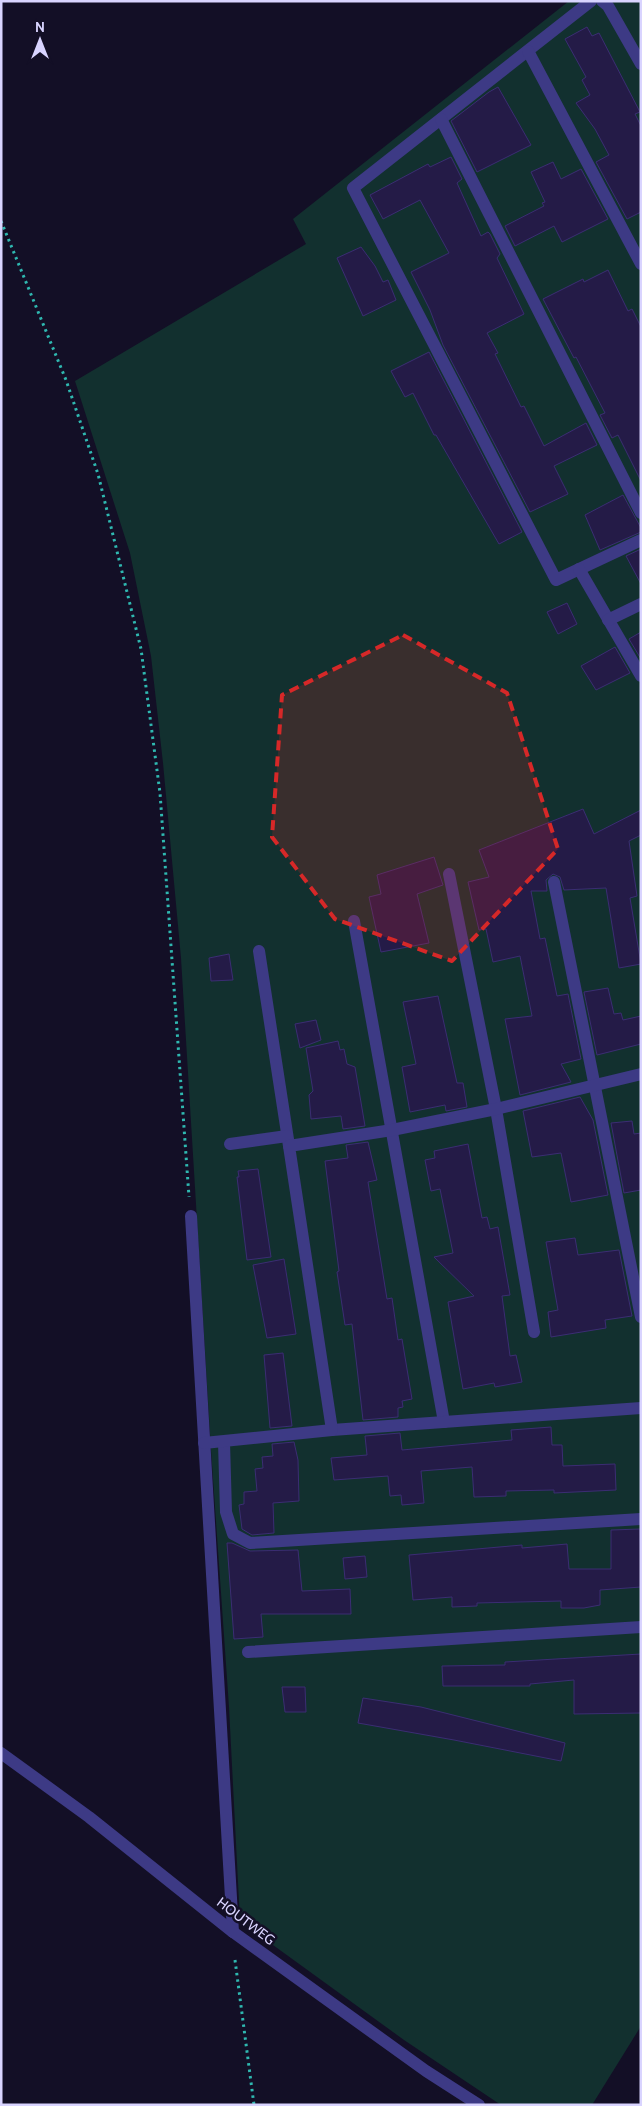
<svg xmlns="http://www.w3.org/2000/svg" width="642" height="2106" font-family="Cabin,sans-serif">
<style>
.green{fill:#12302f}
.building{fill:#241b47;stroke:#3b2d73}
.lines{fill:none;stroke-linecap:round;stroke-linejoin:round}
.path{stroke:#2fb8b0;stroke-width:3;stroke-dasharray:2.5 4;stroke-linecap:butt}
.minor{stroke:#3d3a85;stroke-width:12}
.marked{fill:#d62828;fill-opacity:0.2;stroke:#d62828;stroke-width:4;stroke-dasharray:10 6;stroke-linejoin:round}
.labels{text-anchor:middle;dominant-baseline:central;stroke-width:5;stroke-linejoin:round;paint-order:stroke}
.street-label{font-size:14px;fill:#d9d4ff;stroke:#130f26}
</style>
<rect width="100%" height="100%" fill="#130f26"/>
<!-- green -->
<path class="green" d="M569 1H641V2026L592 2105H501L404 2040 240 1921 229 1707 211 1450 181 958 163 763 151 656 130 553 75 381 306 244 293 219Z"/>
<!-- building -->
<g class="building">
<path d="M587 27 592 36 599 33 640 112 635 114 641 126V212L627 219 596 162 609 155 595 129 576 103 590 95 582 80 586 77 565 39Z"/>
<path d="M498 87 531 145 477 172 451 121 489 92Z"/>
<path d="M451 157 462 179 457 183 481 236 488 232 490 234 500 254 497 258 524 314 487 333 498 353 495 354 521 407 524 406 544 446 586 423 597 445 554 466 568 494 530 512 443 345 430 310 411 272 449 253 420 200 383 219 370 195 428 164 430 167Z"/>
<path d="M553 162 561 179 581 169 608 219 562 242 554 226 515 246 505 226 544 206 542 203 545 202 531 172Z"/>
<path d="M361 247 375 266 383 282 388 280 396 300 363 316 337 258Z"/>
<path d="M608 270 628 311 632 309 641 327V481L618 435 612 438 600 415 605 413 576 357 574 358 543 299 583 279 584 282Z"/>
<path d="M429 352 522 532 499 544 436 435H434L413 393 405 397 391 371Z"/>
<path d="M623 495 641 528V532L600 550 585 515Z"/>
<path d="M641 549V584L626 556Z"/>
<path d="M567 603 577 624 558 634 547 612Z"/>
<path d="M641 632V659L629 639Z"/>
<path d="M615 647 630 673 596 690 581 666Z"/>
<path d="M583 809 594 834 641 810V835L629 841 637 896 630 898 641 964 619 968 606 888 564 890 560 877 553 874 546 880 547 891H531L540 939 545 938 557 996 568 994 581 1059 561 1064 571 1082 520 1095 505 1019 532 1016 520 956 493 962 486 929 479 930 468 882 489 877 479 850Z"/>
<path d="M434 857 443 885 417 894 429 943 381 952 369 897 381 894 377 875Z"/>
<path d="M229 954 233 980 211 981 209 958Z"/>
<path d="M608 988 614 1014 621 1013 623 1020 641 1016V1044L597 1055 584 992Z"/>
<path d="M438 996 457 1083H463L467 1107 446 1111 445 1105 410 1112 402 1067 416 1064 403 1002Z"/>
<path d="M316 1020 321 1040 300 1048 295 1024Z"/>
<path d="M338 1041 340 1050 344 1049 347 1064 355 1067 365 1126 343 1129 341 1116 311 1119 309 1095 313 1091 306 1048Z"/>
<path d="M580 1097 593 1120 608 1195 571 1202 561 1153 532 1157 523 1111Z"/>
<path d="M632 1121 634 1134 641 1133V1190L624 1193 611 1123Z"/>
<path d="M368 1142 377 1180 368 1182 387 1299 392 1298 398 1340 402 1339 412 1399 402 1401 403 1407 398 1408V1417L363 1420 352 1324 345 1325 337 1272 339 1271 325 1161 348 1158 346 1145Z"/>
<path d="M468 1144 482 1218 487 1217 490 1229 498 1227 510 1295 502 1296 510 1356 516 1355 522 1382 495 1387 494 1383 463 1389 448 1302 474 1296 434 1257 453 1253 440 1189 431 1191 425 1160 435 1158 434 1151Z"/>
<path d="M258 1169 271 1257 247 1260 237 1177H239L238 1171Z"/>
<path d="M575 1238 578 1255 619 1250 632 1316 605 1320 606 1328 551 1337 548 1312 558 1310 546 1242Z"/>
<path d="M284 1259 296 1334 267 1338 253 1265Z"/>
<path d="M283 1353 292 1426 270 1428 264 1355Z"/>
<path d="M551 1427 552 1445H562L563 1466 615 1464 616 1490 554 1493V1490L506 1491V1496L474 1497 472 1467 421 1471 424 1503 402 1505 401 1495 390 1496 388 1476 334 1480 331 1458 367 1455 365 1436 400 1433 402 1450 512 1440 511 1430Z"/>
<path d="M294 1442 298 1460 299 1501 273 1503 274 1533 252 1535 242 1529 239 1505 244 1504V1492L257 1491 255 1469 263 1468 262 1457 273 1456 272 1444Z"/>
<path d="M640 1529 641 1587 600 1590V1605L584 1608H561V1601L477 1603V1606L452 1607V1597L413 1600 409 1555 522 1545V1548L567 1544 569 1569H611V1530Z"/>
<path d="M227 1543H232L250 1551 298 1550 302 1591 350 1589 351 1614H261L263 1637 234 1639Z"/>
<path d="M365 1556 367 1577 345 1579 343 1558Z"/>
<path d="M641 1654V1713L574 1714V1680L530 1684V1686H443L442 1666 505 1665V1662Z"/>
<path d="M282 1687H305L306 1712H285Z"/>
<path d="M363 1698 421 1707 565 1743 561 1761 454 1740 358 1723Z"/>
</g>
<g class="lines">
<!-- path -->
<g class="path">
<path d="M1 221 66 380 98 474 141 649 160 793 189 1197"/>
<path d="M235 1960 254 2105"/>
</g>
<!-- minor -->
<g class="minor">
<path d="M591 1 353 188 556 580 641 540"/>
<path d="M602 1 608 6 641 64"/>
<path d="M528 51 641 264"/>
<path d="M441 119 641 513"/>
<path d="M579 569 641 676"/>
<path d="M608 620 641 604"/>
<path d="M449 874 496 1109 534 1332"/>
<path d="M554 882 641 1317"/>
<path d="M354 921 444 1422"/>
<path d="M259 951 289 1146"/>
<path d="M230 1144 287 1136"/>
<path d="M191 1216 233 1932"/>
<path d="M332 1430 641 1408"/>
<path d="M224 1442 226 1512 233 1534 250 1543 641 1519"/>
<path d="M204 1443 332 1430 289 1146 392 1130 496 1109 641 1074"/>
<path d="M248 1652 641 1627"/>
<path d="M1 1753 89 1817 233 1932 426 2071 479 2105"/>
</g>
</g>
<!-- marked area -->
<path class="marked" d="M403 635 507 693 558 849 452 961 335 919 272 837 282 695Z"/>
<g class="labels">
<!-- street labels -->
<g class="street-label">
<text transform="translate(246 1921) rotate(37)">HOUTWEG</text>
</g>
</g>
<!-- border -->
<rect width="642" height="2106" fill="none" stroke="#d9d4ff" stroke-width="5"/>
<!-- north arrow -->
<g transform="translate(40 40)" stroke="#130f26" stroke-width="4" paint-order="stroke">
<path d="M0-4L9 19L0 12L-9 19Z" fill="#d9d4ff"/>
<text y="-8" font-size="14" font-weight="bold" text-anchor="middle" fill="#d9d4ff">N</text>
</g>
</svg>
